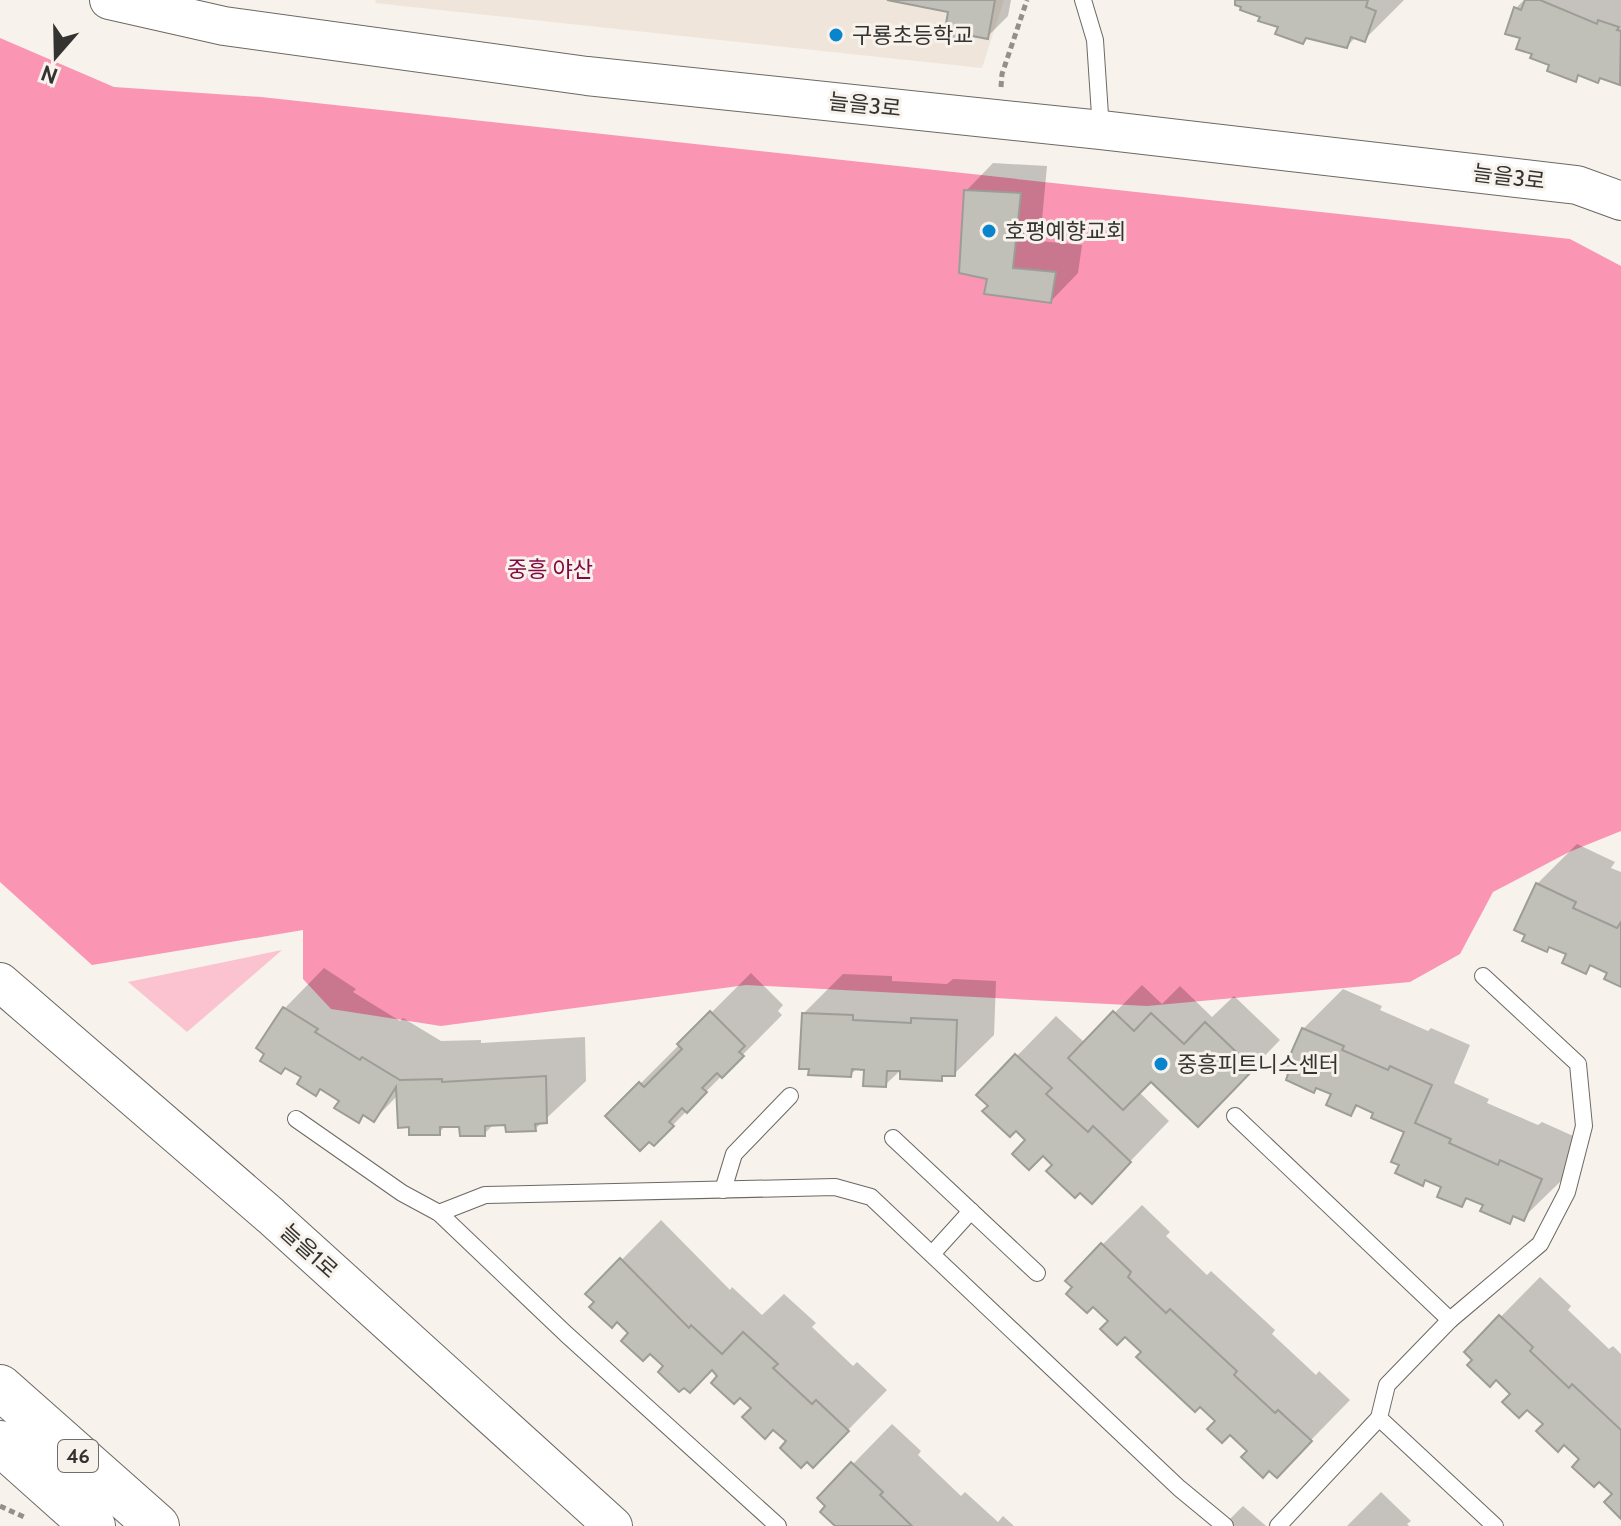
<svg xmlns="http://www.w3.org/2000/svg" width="1621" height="1526" font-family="Cabin,'Noto Sans KR',sans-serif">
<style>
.built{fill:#f0e5db}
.green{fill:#fbc2d0}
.forest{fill:#fa95b3}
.shadow{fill:#0003}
.building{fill:#c0c0b9;stroke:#9d9d97;stroke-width:2}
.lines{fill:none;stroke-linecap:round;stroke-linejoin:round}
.service-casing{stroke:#6c6863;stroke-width:18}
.tertiary-casing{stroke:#6c6863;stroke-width:40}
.trunk-casing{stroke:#6c6863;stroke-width:46}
.path{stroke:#93908c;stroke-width:5;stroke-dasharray:6 4;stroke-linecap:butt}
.service{stroke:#fff;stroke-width:16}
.tertiary{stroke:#fff;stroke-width:38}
.trunk{stroke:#fff;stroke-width:44}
.poi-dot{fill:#0985cd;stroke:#f7f2ec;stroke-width:3}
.labels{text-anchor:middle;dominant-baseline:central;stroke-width:6;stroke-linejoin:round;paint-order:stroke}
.shield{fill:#f7f2ec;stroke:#6f6c69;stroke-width:2}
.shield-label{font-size:20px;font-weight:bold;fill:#353331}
.poi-label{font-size:22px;fill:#353331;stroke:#f7f2ec;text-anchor:start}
.street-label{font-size:22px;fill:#353331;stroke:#f7f2ec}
.park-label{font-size:22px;fill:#840942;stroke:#f7f2ec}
</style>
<rect width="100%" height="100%" fill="#f7f2ec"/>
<!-- built -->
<path class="built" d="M376 0H1004L982 68 375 3Z"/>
<!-- green -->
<path class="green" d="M282 950 187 1032 128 982Z"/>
<!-- forest -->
<path class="forest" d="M0 38 114 87 261 97 1570 239 1621 266V831L1569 852 1493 892 1460 954 1410 982 1147 1006 746 985 441 1026 331 1009 303 979V930L92 965 0 882Z"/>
<!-- shadow -->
<g class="shadow">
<path d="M898 0H1011L1008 16 987 37 970 33 965 38 951 10Z"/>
<path d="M1239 0H1404L1364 40 1356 37 1347 46 1308 36 1303 41Z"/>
<path d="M1524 0H1621V81L1619 83 1602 76 1598 80 1581 74 1575 79 1534 53 1522 37 1516 8Z"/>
<path d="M993 163 1047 166 1040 241 1082 245 1078 273 1051 301 990 277 966 191Z"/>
<path d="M1577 844 1615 862 1611 868 1621 872V985L1609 972 1593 964 1585 972 1568 953 1551 946 1546 950 1537 884Z"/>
<path d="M324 968 356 989 353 992 400 1021 403 1018 441 1041 481 1040V1043L585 1037 586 1081 535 1129 507 1123 494 1124 484 1134 461 1125H446L439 1133 398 1095 374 1120 365 1114 358 1120 341 1100 321 1088 315 1094 304 1077 285 1008Z"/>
<path d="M751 973 783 1005 778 1011 782 1015 654 1144 608 1116Z"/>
<path d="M843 974 892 976V981L947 984 953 979 996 981 994 1035 954 1074H946L941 1079 903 1068 885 1085 866 1068H858L850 1075 804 1013Z"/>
<path d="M1142 985 1162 1004 1180 986 1212 1017 1234 996 1280 1040 1226 1096 1151 1079 1139 1092 1169 1121 1092 1201 979 1095 1056 1016 1085 1043Z"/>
<path d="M1343 989 1382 1006 1380 1010 1428 1031 1431 1028 1470 1045 1454 1083 1489 1099 1487 1103 1538 1125 1542 1122 1580 1139 1563 1179 1523 1218 1516 1215 1509 1221 1485 1204 1469 1197 1461 1205 1444 1186 1427 1179 1422 1183 1401 1164 1407 1131 1359 1105 1350 1114 1334 1093 1303 1029Z"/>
<path d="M1142 1205 1170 1232 1166 1236 1207 1275 1211 1271 1275 1330 1272 1334 1316 1375 1319 1371 1350 1400 1277 1475 1111 1321 1102 1245Z"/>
<path d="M661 1220 730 1290 732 1287 762 1315 784 1294 816 1323 812 1327 853 1366 857 1362 887 1390 813 1466 712 1368 684 1385 588 1294Z"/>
<path d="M1540 1277 1571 1306 1568 1310 1609 1349 1613 1346 1621 1354V1517L1615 1494 1546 1424 1466 1352Z"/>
<path d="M892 1424 921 1451 918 1455 961 1496 965 1492 998 1522 1003 1516 1014 1526H838L828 1506 820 1498Z"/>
<path d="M1381 1492 1411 1521 1407 1524 1409 1526H1347Z"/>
<path d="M1243 1506 1266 1526H1223Z"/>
</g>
<!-- building -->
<g class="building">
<path d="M887 0H995L988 39 967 35 966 40 944 36 948 12Z"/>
<path d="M1235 0H1368L1366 7 1376 11 1365 42 1351 37 1347 48 1306 38 1303 44 1275 34 1278 27 1258 21 1260 17 1240 10 1241 7 1235 5Z"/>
<path d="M1525 0H1540L1597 24 1598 20 1619 27 1617 30 1621 31 1620 85 1600 78 1598 83 1578 75 1576 82 1547 71 1549 65 1530 58 1532 54 1516 49 1520 38 1505 34 1514 7 1521 10Z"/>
<path d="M964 190 1021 193 1013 268 1056 272 1051 303 984 294 987 279 959 273Z"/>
<path d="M1536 883 1576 902 1573 908 1617 928 1621 922V987L1604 979 1607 973 1590 965 1586 974 1562 963 1566 954 1549 947 1547 952 1522 941 1525 935 1514 930Z"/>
<path d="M283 1007 318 1029 315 1032 360 1060 362 1057 400 1080 442 1079V1082L546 1076 547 1123 535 1124 536 1131 506 1132 505 1125 485 1126V1136H460L459 1127H440V1135H409V1127L398 1128 396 1087 374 1122 363 1115 359 1123 334 1108 339 1101 320 1089 316 1096 297 1084 301 1077 285 1068 281 1074 260 1061 264 1054 256 1048Z"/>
<path d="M710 1011 745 1046 739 1052 744 1056 722 1078 717 1073 702 1088 707 1092 687 1113 682 1108 669 1122 674 1126 654 1146 649 1142 640 1151 605 1116 639 1082 644 1087 682 1049 677 1044Z"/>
<path d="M1113 1011 1134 1031 1151 1013 1184 1044 1205 1022 1254 1069 1198 1127 1151 1082 1123 1110 1068 1058Z"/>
<path d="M802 1013 853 1015V1020L911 1023V1018L957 1020 955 1076H942V1081L900 1079V1071H887L886 1087 863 1086 864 1070 852 1069 851 1077 808 1075 809 1069H799Z"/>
<path d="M1302 1028 1344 1046 1342 1050 1388 1070 1390 1066 1432 1085 1415 1123 1451 1139 1449 1143 1498 1165 1500 1160 1542 1179 1524 1221 1513 1216 1510 1224 1480 1211 1483 1205 1466 1198 1462 1207 1437 1197 1441 1187 1425 1180 1423 1186 1395 1173 1399 1165 1391 1162 1404 1132 1371 1118 1373 1113 1356 1105 1351 1116 1326 1105 1331 1094 1316 1088 1314 1093 1286 1080 1288 1074 1283 1071Z"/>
<path d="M1015 1054 1052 1088 1046 1094 1088 1132 1093 1126 1131 1162 1092 1204 1080 1193 1075 1198 1046 1171 1052 1165 1043 1156 1029 1170 1012 1154 1025 1140 1016 1131 1010 1137 982 1111 988 1106 976 1095Z"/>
<path d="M1101 1243 1131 1272 1128 1277 1166 1313 1170 1309 1237 1371 1234 1375 1275 1413 1278 1410 1312 1441 1277 1478 1269 1471 1263 1478 1241 1457 1247 1451 1230 1435 1222 1443 1207 1429 1215 1421 1200 1407 1195 1412 1136 1357 1141 1352 1125 1337 1117 1345 1100 1329 1108 1321 1093 1307 1087 1313 1066 1294 1072 1287 1065 1281Z"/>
<path d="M620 1258 689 1328 691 1325 722 1354 743 1332 778 1364 773 1368 812 1404 816 1400 849 1431 813 1468 807 1462 801 1468 780 1448 786 1441 773 1430 765 1439 742 1417 751 1408 740 1398 734 1404 711 1383 717 1376 712 1370 690 1393 684 1388 679 1392 658 1372 663 1366 650 1354 643 1361 621 1341 628 1333 617 1322 612 1328 589 1307 594 1302 585 1294Z"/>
<path d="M1499 1315 1533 1347 1530 1351 1569 1388 1572 1384 1621 1430V1519L1604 1502 1612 1494 1599 1482 1594 1487 1572 1467 1579 1459 1564 1445 1558 1452 1536 1431 1543 1424 1527 1410 1519 1418 1502 1402 1510 1394 1496 1380 1490 1387 1467 1365 1472 1360 1464 1352Z"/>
<path d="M851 1462 883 1492 880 1495 912 1526H835L820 1512 825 1506 817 1498Z"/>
</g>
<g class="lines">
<defs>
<g id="service">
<path d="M1083 0 1095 40 1101 130"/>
<path d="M1235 1116 1450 1320"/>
<path d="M296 1119 402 1193 439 1213 566 1334 778 1526"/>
<path d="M893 1138 1037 1273"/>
<path d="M723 1190 734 1154 790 1096"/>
<path d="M439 1213 485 1195 835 1187 871 1197 1179 1488 1225 1526"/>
<path d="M932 1254 971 1211"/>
<path d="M1379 1418 1387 1385 1450 1320 1540 1244 1567 1192 1584 1126 1578 1064 1483 976"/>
<path d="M1278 1526 1379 1418 1495 1526"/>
</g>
<g id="tertiary">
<path d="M109 0 224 26 587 76 1101 130 1577 185 1621 201"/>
<path d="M0 982 271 1216 613 1526"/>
</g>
<g id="trunk">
<path d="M0 1387 157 1526"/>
<path d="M0 1443 93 1526"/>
</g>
</defs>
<!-- service casing -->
<use href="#service" class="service-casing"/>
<!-- tertiary casing -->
<use href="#tertiary" class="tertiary-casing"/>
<!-- trunk casing -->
<use href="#trunk" class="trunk-casing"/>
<!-- path -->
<g class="path">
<path d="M1001 87 1002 74 1027 0"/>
<path d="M0 1506 24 1517"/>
</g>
<!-- service -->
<use href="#service" class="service"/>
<!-- tertiary -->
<use href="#tertiary" class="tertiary"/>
<!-- trunk -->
<use href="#trunk" class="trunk"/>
</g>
<!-- markers -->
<g class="poi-dot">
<circle cx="836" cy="35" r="8"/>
<circle cx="989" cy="231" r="8"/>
<circle cx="1161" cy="1064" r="8"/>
</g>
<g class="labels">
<!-- shield labels -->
<rect class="shield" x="58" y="1440" width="40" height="32" rx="6"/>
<g class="shield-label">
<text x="78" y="1456">46</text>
</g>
<!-- poi labels -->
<g class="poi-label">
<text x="852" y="35">구룡초등학교</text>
<text x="1005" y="231">호평예향교회</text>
<text x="1177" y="1064">중흥피트니스센터</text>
</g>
<!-- street labels -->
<g class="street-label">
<text transform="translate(865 105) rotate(6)">늘을3로</text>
<text transform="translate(1509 177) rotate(7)">늘을3로</text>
<text transform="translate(309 1251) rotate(42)">늘을1로</text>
</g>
<!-- park labels -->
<g class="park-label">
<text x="550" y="569">중흥 야산</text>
</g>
</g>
<!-- north arrow -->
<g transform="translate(56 56) rotate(200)" stroke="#f7f2ec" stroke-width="6" paint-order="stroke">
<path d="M0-6L14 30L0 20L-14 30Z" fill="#353331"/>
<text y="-12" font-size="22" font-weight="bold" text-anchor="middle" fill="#353331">N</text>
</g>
</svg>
